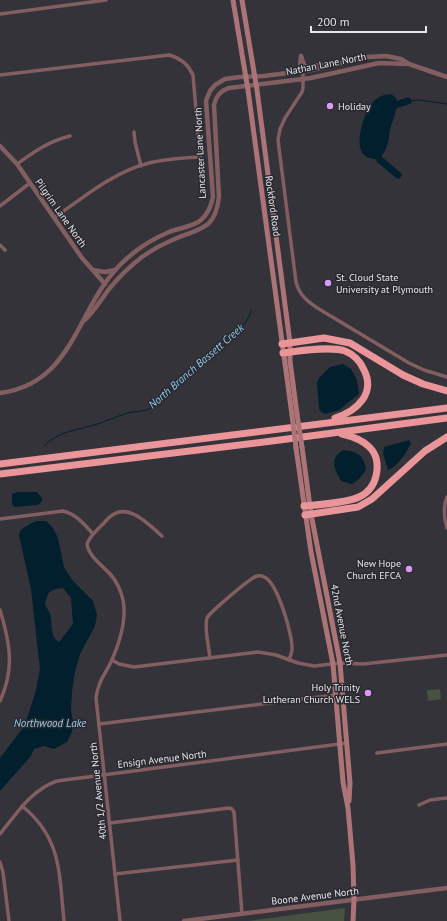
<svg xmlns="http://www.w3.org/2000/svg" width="447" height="921" font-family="'PT Sans',sans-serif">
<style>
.green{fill:#485242}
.water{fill:#011f2d;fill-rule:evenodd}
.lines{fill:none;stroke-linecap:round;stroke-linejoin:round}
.stream{stroke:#011f2d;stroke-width:1}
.river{stroke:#011f2d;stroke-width:7}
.minor{stroke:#825e60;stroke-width:3.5}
.tertiary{stroke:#825e60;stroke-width:4.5}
.secondary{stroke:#ac7477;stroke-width:5}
.motorway{stroke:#ea9599;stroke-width:7}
.secondary-bridge{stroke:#ac7477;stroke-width:5}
.poi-dot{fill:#d99af7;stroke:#2a2930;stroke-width:1.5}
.labels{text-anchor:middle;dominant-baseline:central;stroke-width:3;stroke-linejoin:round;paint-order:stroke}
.street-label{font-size:10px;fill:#e7e7eb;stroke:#2a2930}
.poi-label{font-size:10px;fill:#e7e7eb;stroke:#2a2930;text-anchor:start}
.water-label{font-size:11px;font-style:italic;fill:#92cdeb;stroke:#2a2930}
</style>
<rect width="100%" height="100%" fill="#34333a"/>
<!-- green -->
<g class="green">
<path d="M440 689 441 699 428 701 427 690Z"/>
<path d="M345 908 344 921H248Z"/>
</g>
<!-- water -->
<g class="water">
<path d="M391 94 396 98C399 113 390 122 389 137 388 147 382 163 370 158 366 157 362 154 361 150 356 139 365 109 374 101 379 96 384 95 391 94Z"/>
<path d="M343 364 351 369 357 380 359 394 339 410 325 414 320 411 319 408 317 383 319 378 330 367Z"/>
<path d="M409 440 411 443C407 452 397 467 388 470L383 453 384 447Z"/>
<path d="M344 450C357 452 364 455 366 470L359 479 352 484 341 481C334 469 329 457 344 450Z"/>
<path d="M17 492H37L42 498V501L38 505 14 507 12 504V494Z"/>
<path d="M37 521H46L53 528 58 538 64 567 73 581 93 601 97 615 95 626 80 654 75 672 72 692 71 709 73 723 72 732 67 742 54 749 44 746 34 749 31 756 0 791V758L25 725 36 690 40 669 31 589 19 535 20 531C26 526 30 523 37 521ZM63 588 71 598 73 624 59 642C49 636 53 624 50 614 49 611 47 608 45 605 48 591 49 590 63 588Z"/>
</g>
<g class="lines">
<!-- stream -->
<g class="stream">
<path d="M408 101 419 100 447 104"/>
<path d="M44 446C59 431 74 431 94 425 105 422 117 416 128 413 135 411 143 412 149 409 158 405 165 394 172 388 190 372 247 334 251 311"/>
</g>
<!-- river -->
<g class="river">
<path d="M389 107 408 101"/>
<path d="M375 151 380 160 398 175"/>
</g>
<!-- minor -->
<g class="minor">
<path d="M0 14 106 0"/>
<path d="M303 71V88L302 92 285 118 280 129 278 140 296 282C299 295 308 302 319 309L409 363 424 370 447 377"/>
<path d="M0 75 169 55C181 58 188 64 193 75L200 157C183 158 165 159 149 163 113 172 84 197 54 218"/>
<path d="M134 132 135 142 141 166"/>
<path d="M17 164C34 152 49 141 70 136"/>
<path d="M0 206 30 183"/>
<path d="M0 245 5 250"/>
<path d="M447 497C443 507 444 518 447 528"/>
<path d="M0 519 63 511C76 514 84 524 93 534"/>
<path d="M0 610C10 643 15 668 0 701"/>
<path d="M210 658C209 648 204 627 207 618 209 613 246 582 253 578 256 576 260 575 264 577 277 581 293 636 292 649 292 653 290 657 289 660"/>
<path d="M112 660 119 664 134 667 258 652 276 655 298 663 314 666 340 663 363 664 447 655"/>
<path d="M99 724 336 695"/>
<path d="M377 753 447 744"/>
<path d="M419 805 430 800 447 798"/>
<path d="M22 806C62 838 59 874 64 921"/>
<path d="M110 823 229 808 232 809 234 812 242 914"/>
<path d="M0 834C17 813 31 790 57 781L347 743"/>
<path d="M0 862 3 872 9 921"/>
<path d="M115 874 238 860"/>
<path d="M120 921 96 698C98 682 104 676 111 662 119 644 127 620 123 600 121 591 117 582 111 575 103 566 89 557 87 544 90 536 96 531 102 525 105 522 108 518 111 516 129 502 149 525 162 536"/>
</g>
<!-- tertiary -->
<g class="tertiary">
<path d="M301 56 304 65 306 67 320 65H326"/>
<path d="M295 72 300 67 301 56"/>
<path d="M0 146 17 164 82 258 105 284"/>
<path d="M93 270 105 272 115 270"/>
<path d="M85 320C94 311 101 300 109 289 119 277 130 266 142 257 153 249 165 243 177 238 202 228 215 229 219 197L214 105C216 96 220 91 229 88L311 78 379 63 408 64"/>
<path d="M0 393C75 383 76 308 121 264 135 250 152 239 169 232 179 228 193 227 201 220 208 214 211 207 213 197L206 101 210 91 215 85 225 79 240 77 264 76 311 70 367 57 386 56 401 59 409 64 447 77"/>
<path d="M184 921 447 888"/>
</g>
<!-- secondary -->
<g class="secondary">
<path d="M233 0 248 90 292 415"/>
<path d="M242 0 257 90 290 343V361L297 414"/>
<path d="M302 447 311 514 340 663 350 783 349 801"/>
<path d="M296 448 311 552 333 664 343 782 348 808 353 865 354 900 353 921"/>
</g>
<!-- motorway -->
<g class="motorway">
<path d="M282 344 324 338 350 343 403 375 423 384 447 391"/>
<path d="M283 353C299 351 330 346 345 351 353 354 360 361 363 368 377 393 357 411 335 418"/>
<path d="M0 464 447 408"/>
<path d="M0 474 272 441 447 418"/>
<path d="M304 506C317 505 349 502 359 497 368 493 374 485 376 476 382 450 364 439 342 434"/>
<path d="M305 515 358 507 372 499 425 451 447 437"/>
</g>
<!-- secondary-bridge -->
<g class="secondary-bridge">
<path d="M297 414 302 447"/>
<path d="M292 415 296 448"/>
</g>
</g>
<!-- markers -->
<g class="poi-dot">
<circle cx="330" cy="106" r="4"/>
<circle cx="328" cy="283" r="4"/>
<circle cx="409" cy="569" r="4"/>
<circle cx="368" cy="693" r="4"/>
</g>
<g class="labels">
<!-- street labels -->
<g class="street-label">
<text transform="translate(326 64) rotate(-11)">Nathan Lane North</text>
<text transform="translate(200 153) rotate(-93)">Lancaster Lane North</text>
<text transform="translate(273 206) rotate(82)">Rockford Road</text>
<text transform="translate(61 213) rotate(55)">Pilgrim Lane North</text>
<text transform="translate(342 625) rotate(79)">42nd Avenue North</text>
<text transform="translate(162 759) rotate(-7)">Ensign Avenue North</text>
<text transform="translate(98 791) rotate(-96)">40th 1/2 Avenue North</text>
<text transform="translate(315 896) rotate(-7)">Boone Avenue North</text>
</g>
<!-- poi labels -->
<g class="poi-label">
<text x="338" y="106">Holiday</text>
<text x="336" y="277">St. Cloud State<tspan x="336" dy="12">University at Plymouth</tspan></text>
<text x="401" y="563" text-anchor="end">New Hope<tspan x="401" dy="12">Church EFCA</tspan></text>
<text x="360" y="687" text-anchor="end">Holy Trinity<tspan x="360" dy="12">Lutheran Church WELS</tspan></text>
</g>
<!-- water labels -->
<g class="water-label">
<text transform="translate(196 366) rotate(-41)">North Branch Bassett Creek</text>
<text x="50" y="723">Northwood Lake</text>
</g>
</g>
<!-- scale -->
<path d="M311 26v6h115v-6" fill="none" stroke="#e7e7eb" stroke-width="2"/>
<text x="317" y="26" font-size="12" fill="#e7e7eb" stroke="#2a2930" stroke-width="3" paint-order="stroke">200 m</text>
</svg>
